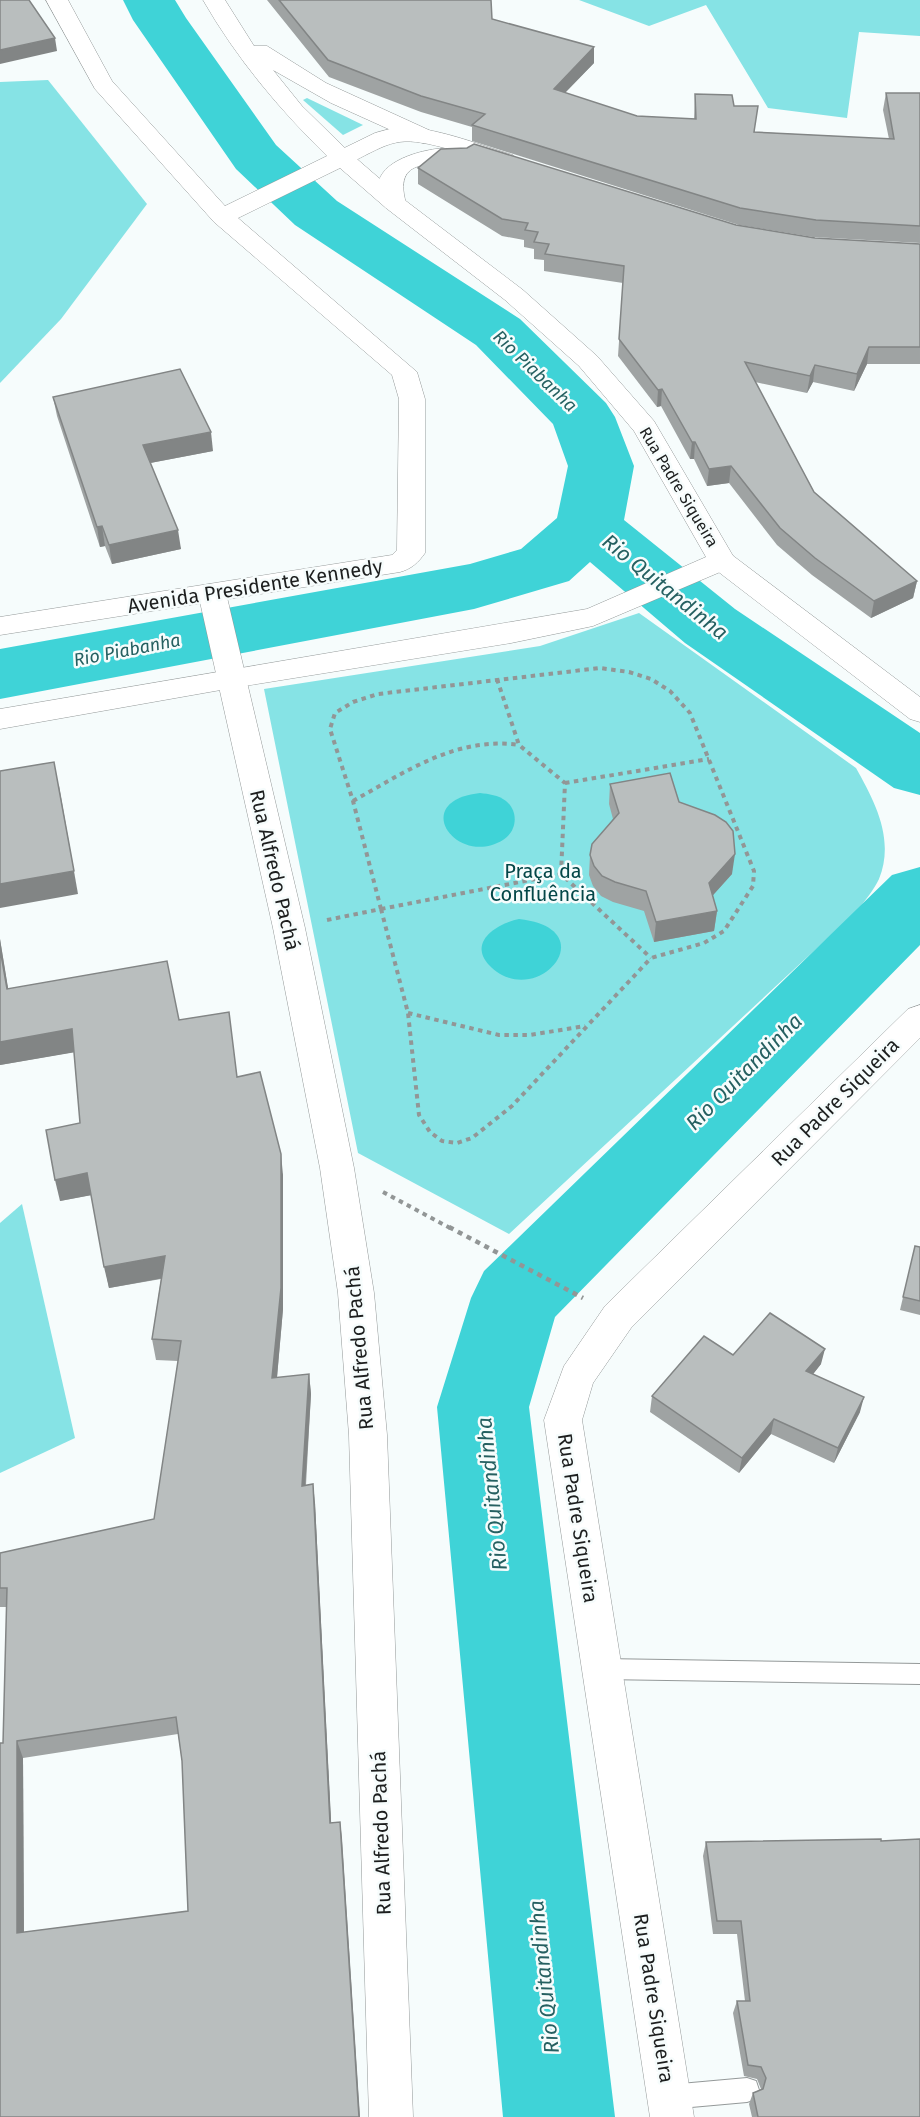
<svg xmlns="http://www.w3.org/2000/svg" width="920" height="2117" font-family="'Fira Sans',sans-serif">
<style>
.green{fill:#86e3e5}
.water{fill:#3fd3d7}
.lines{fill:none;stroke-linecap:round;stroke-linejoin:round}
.river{fill:#3fd3d7;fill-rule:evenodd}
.service-casing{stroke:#949999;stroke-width:2}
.secondary-casing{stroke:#949999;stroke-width:1}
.primary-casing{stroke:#949999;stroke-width:1}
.path-far1{stroke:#929696;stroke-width:4;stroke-dasharray:4.5 4.5;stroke-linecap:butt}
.path{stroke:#929696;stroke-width:4.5;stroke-dasharray:5 5;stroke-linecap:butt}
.service{fill:#fff;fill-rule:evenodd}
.secondary{fill:#fff;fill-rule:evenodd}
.primary{fill:#fff;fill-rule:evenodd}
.wall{fill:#9fa3a3;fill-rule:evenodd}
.shaded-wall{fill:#828585}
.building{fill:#b9bebe;stroke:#828585;stroke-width:1.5;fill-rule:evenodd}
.labels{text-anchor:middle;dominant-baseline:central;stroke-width:5;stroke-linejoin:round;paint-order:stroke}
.far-street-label{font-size:16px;fill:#1c1e1e;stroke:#f6fcfc}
.far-water-label{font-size:18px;font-style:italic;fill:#256061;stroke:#f6fcfc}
.street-label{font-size:20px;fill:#1c1e1e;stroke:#f6fcfc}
.park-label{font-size:20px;fill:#034748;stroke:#f6fcfc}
.water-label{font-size:21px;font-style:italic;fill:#256061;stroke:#f6fcfc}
</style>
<rect width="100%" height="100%" fill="#f6fcfc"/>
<!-- green -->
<g class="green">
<path d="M579 0H920V36L859 32 847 118 768 108 706 5 649 26Z"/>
<path d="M48 80 147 204 61 319 0 383V82Z"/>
<path d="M307 98 363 125 343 135 303 100Z"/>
<path d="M639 613 856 768C875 802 895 839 879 879 874 890 865 900 858 910L509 1234 358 1153 264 689 540 646Z"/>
<path d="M22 1204 75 1438 0 1473V1223Z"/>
</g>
<!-- water -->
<g class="water">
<path d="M480 793C489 794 498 795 506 801 519 812 517 831 503 840 457 868 408 801 480 793Z"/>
<path d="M519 919C608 929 535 1013 489 965 467 941 499 923 519 919Z"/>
</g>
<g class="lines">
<!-- river -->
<g class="river">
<path d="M123 0H175L186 18 276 145 337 201 520 319 606 403 615 417 634 466 624 520 735 609 920 733V795L894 788 685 643 590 562 569 581 474 609 0 699V649L470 564 521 549 557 518 568 466 553 424 476 345 295 225 236 169 133 20Z"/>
<path d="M920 867V945L555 1317 529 1407 615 2117H503L437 1407 471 1298 484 1271 892 875Z"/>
</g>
<defs>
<g id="service">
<path d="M602 1659 920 1664V1684L602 1679 594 1676 591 1669 594 1662Z"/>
<path d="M747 2078 756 2081 759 2090 756 2099 747 2102 669 2109 660 2106 657 2097 660 2088 669 2085Z"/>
</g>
<g id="secondary">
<path d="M397 127C437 127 476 144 513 155L516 160 513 165 505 167 474 158 472 161C443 168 391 151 406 203L402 208 394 210 386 208C357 167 415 150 445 148 397 135 392 142 350 163L342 165 334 163 331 158 334 153 375 133Z"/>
<path d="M722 552 732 555 920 697V722L910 719 712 567 708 561 712 555Z"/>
<path d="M212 584 222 586 226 593 305 928 354 1168 374 1293 387 1435 413 2117H369L349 1435 338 1293 320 1168 273 928 198 593 202 586Z"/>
<path d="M920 1005V1038L631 1328 593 1383 582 1420 694 2117H650L544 1420 564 1366 605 1306 908 1009Z"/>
</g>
<path id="primary" d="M46 0H68L112 81 225 206 327 156C279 109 237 59 203 0H225L254 46H267L326 83 431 131 434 136 431 141 423 143 415 141 331 103 273 70 302 106 350 153 402 198 523 290 597 356 654 421 736 561 732 567 593 626 511 643 232 688 0 729V709L587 609 706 557 634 431 579 366 505 300 386 208 340 168 238 218 417 372 425 399V553C418 563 411 569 400 572L0 635V617L392 555 397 550 399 399 392 375 214 222 95 89Z"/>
</defs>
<!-- service casing -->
<use href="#service" class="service-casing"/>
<!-- secondary casing -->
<use href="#secondary" class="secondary-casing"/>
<!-- primary casing -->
<use href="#primary" class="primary-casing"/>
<!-- path-far1 -->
<g class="path-far1">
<path d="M497 679 519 745 565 783 561 874"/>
<path d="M565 783 709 759"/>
<path d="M353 801C405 772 457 736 519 745"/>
<path d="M381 909 408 1013 419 1115 430 1132 442 1141 457 1143 472 1138 512 1106 651 958"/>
<path d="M381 909 353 801 330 729 335 713 353 702 378 694 600 668 629 672 651 679 670 691 690 713 754 871 753 886 724 931 704 943 651 958"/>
<path d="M381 909 561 874 651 958"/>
<path d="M327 920 381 909"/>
<path d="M408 1013 499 1035H530L585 1026"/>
<path d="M383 1192 452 1229"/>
</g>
<!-- path -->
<path class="path" d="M449 1227 583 1298"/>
<!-- service -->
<use href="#service" class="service"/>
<!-- secondary -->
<use href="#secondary" class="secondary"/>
<!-- primary -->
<use href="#primary" class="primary"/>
</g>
<!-- wall -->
<g class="wall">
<path d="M267 0H491L492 19 594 47V63L565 93 637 116 694 119 695 94 734 106 755 132 889 139 883 110 886 93H920V243L813 237 739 225 472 141V127L421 112 329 77Z"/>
<path d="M418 168 736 225 815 238 920 244V364H867L854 391 813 382 807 393 755 382 814 492 917 581 913 598 871 618 812 575 777 545 729 483 707 486 694 459H690L661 406 657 407 618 356 623 283 544 271V260L534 259V249L524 247V240L502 236 418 184Z"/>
<path d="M53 397 213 451 150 463 181 549 112 564 105 546 100 547 57 416Z"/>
<path d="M610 784 679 802 732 874 712 896 717 911 714 931 654 942 644 911 613 902 601 896 593 886 589 875 590 855 613 819 609 804Z"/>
<path d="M0 939 8 989 179 1020 237 1077 283 1175V1309L277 1378 309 1374 311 1394 306 1485 315 1503 331 1823 342 1838 0 2117 3 1743 7 1607H0V1553L154 1519 178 1361 156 1360 152 1339 161 1279 109 1288 91 1195 60 1201 80 1123 74 1052 0 1065ZM178 1734 182 1761 188 1911 24 1932 23 1758Z"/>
<path d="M915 1246 920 1247V1315L900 1310Z"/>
<path d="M733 1355 821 1364 813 1374 860 1412 834 1463 771 1434 739 1473 650 1412 652 1396Z"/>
<path d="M706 1842 920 2117H752L749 2104 753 2093 761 2089 757 2079 744 2076 733 2013 737 2001H745L737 1934H713L703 1856Z"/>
</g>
<!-- shaded-wall -->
<g class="shaded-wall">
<path d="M55 38 57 51 0 64V50Z"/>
<path d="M594 47V63L553 105 554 89Z"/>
<path d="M869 347 867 364 854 391 857 374Z"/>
<path d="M815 365 813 382 807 393 810 376Z"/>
<path d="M662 389 661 406 657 407 658 390Z"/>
<path d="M211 432 213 451 145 464 143 445Z"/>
<path d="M692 442H695L694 459H690Z"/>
<path d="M731 466 729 483 707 486 709 469Z"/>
<path d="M102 526 105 546 100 547 97 527Z"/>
<path d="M178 530 181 549 112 564 109 545Z"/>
<path d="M917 581 913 598 871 618 874 601Z"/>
<path d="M59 786 78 894 0 908V884Z"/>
<path d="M735 854 732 874 706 903 709 883Z"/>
<path d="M717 911 714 931 654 942 656 922Z"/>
<path d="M0 939 12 1012 7 989 0 949Z"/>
<path d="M72 1029 76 1052 0 1065V1042Z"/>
<path d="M281 1154 283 1175V1309L275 1399 272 1378Z"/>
<path d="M87 1173 92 1195 60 1201 55 1180Z"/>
<path d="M165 1256 169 1277 109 1288 104 1267Z"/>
<path d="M825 1349 821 1364 803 1387 806 1371Z"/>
<path d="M309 1374 311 1394 304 1505 302 1486Z"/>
<path d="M864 1397 860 1412 834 1463 838 1448Z"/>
<path d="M774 1419 771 1434 739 1473 742 1458Z"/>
<path d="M313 1484 315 1503 332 1839 330 1823Z"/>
<path d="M17 1741 23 1758 24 1948 17 1933Z"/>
<path d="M340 1822 342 1838 360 2117H359Z"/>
</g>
<!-- building -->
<g class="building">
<path d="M0 0H29L55 38 0 50Z"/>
<path d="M279 0H491L492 19 594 47 554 89 637 116 696 119 695 94 732 95 734 106H758L754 132 894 139 886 93H920V226L816 220 740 208 472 125 485 114 421 96 328 60Z"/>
<path d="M474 144 736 225 815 238 920 244V347H869L857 374 815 365 810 376 745 362 814 492 917 581 874 601 815 558 780 528 731 466 709 469 695 442H692L662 389 658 390 619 339 624 266 545 254 549 244 534 242 538 232 525 230 528 223 502 219 418 168 441 149 467 148Z"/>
<path d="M180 369 211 432 143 445 178 530 109 545 102 526 97 527 53 397Z"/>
<path d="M54 762 74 871 0 884V771Z"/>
<path d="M670 773 679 802 715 815 726 822 733 831 735 854 709 883 717 911 656 922 646 891 615 882 602 876 594 866 590 855 592 844 619 813 610 784Z"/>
<path d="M0 949 7 989 167 961 179 1020 229 1012 237 1077 260 1072 281 1154V1288L272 1378 309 1374 302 1486 313 1484 330 1823 340 1822 359 2117H0V1743H3L7 1588H0V1553L154 1519 181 1341 152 1339 165 1256 104 1267 87 1173 55 1180 46 1130 80 1123 72 1029 0 1042ZM176 1717 182 1761 188 1911 17 1933V1741Z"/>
<path d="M915 1246 920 1247V1301L903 1297Z"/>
<path d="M770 1313 825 1349 806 1371 864 1397 838 1448 774 1419 742 1458 652 1396 704 1336 733 1355Z"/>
<path d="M881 1839V1841L920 1839V2117H758L753 2093 763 2089 766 2078 761 2067 748 2065 737 2001H750L741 1921H717L706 1842Z"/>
</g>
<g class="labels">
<!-- far-street labels -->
<g class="far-street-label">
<text transform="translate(679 487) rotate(59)">Rua Padre Siqueira</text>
</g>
<!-- far-water labels -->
<g class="far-water-label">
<text transform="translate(535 371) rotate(44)">Rio Piabanha</text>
<text transform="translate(127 650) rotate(-11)">Rio Piabanha</text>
</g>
<!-- street labels -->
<g class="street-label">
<text transform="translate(255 586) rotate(-9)">Avenida Presidente Kennedy</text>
<text transform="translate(275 870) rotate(77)">Rua Alfredo Pachá</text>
<text transform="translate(835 1102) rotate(-45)">Rua Padre Siqueira</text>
<text transform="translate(359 1348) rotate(-95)">Rua Alfredo Pachá</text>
<text transform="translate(578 1518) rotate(81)">Rua Padre Siqueira</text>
<text transform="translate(381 1833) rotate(-92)">Rua Alfredo Pachá</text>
<text transform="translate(654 1998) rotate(81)">Rua Padre Siqueira</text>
</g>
<!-- park labels -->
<g class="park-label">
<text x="543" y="871">Praça da<tspan x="543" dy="23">Confluência</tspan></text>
</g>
<!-- water labels -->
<g class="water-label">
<text transform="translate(665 587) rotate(39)">Rio Quitandinha</text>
<text transform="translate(744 1072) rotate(-45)">Rio Quitandinha</text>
<text transform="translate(492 1494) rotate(-96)">Rio Quitandinha</text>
<text transform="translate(544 1977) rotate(-96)">Rio Quitandinha</text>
</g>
</g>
</svg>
